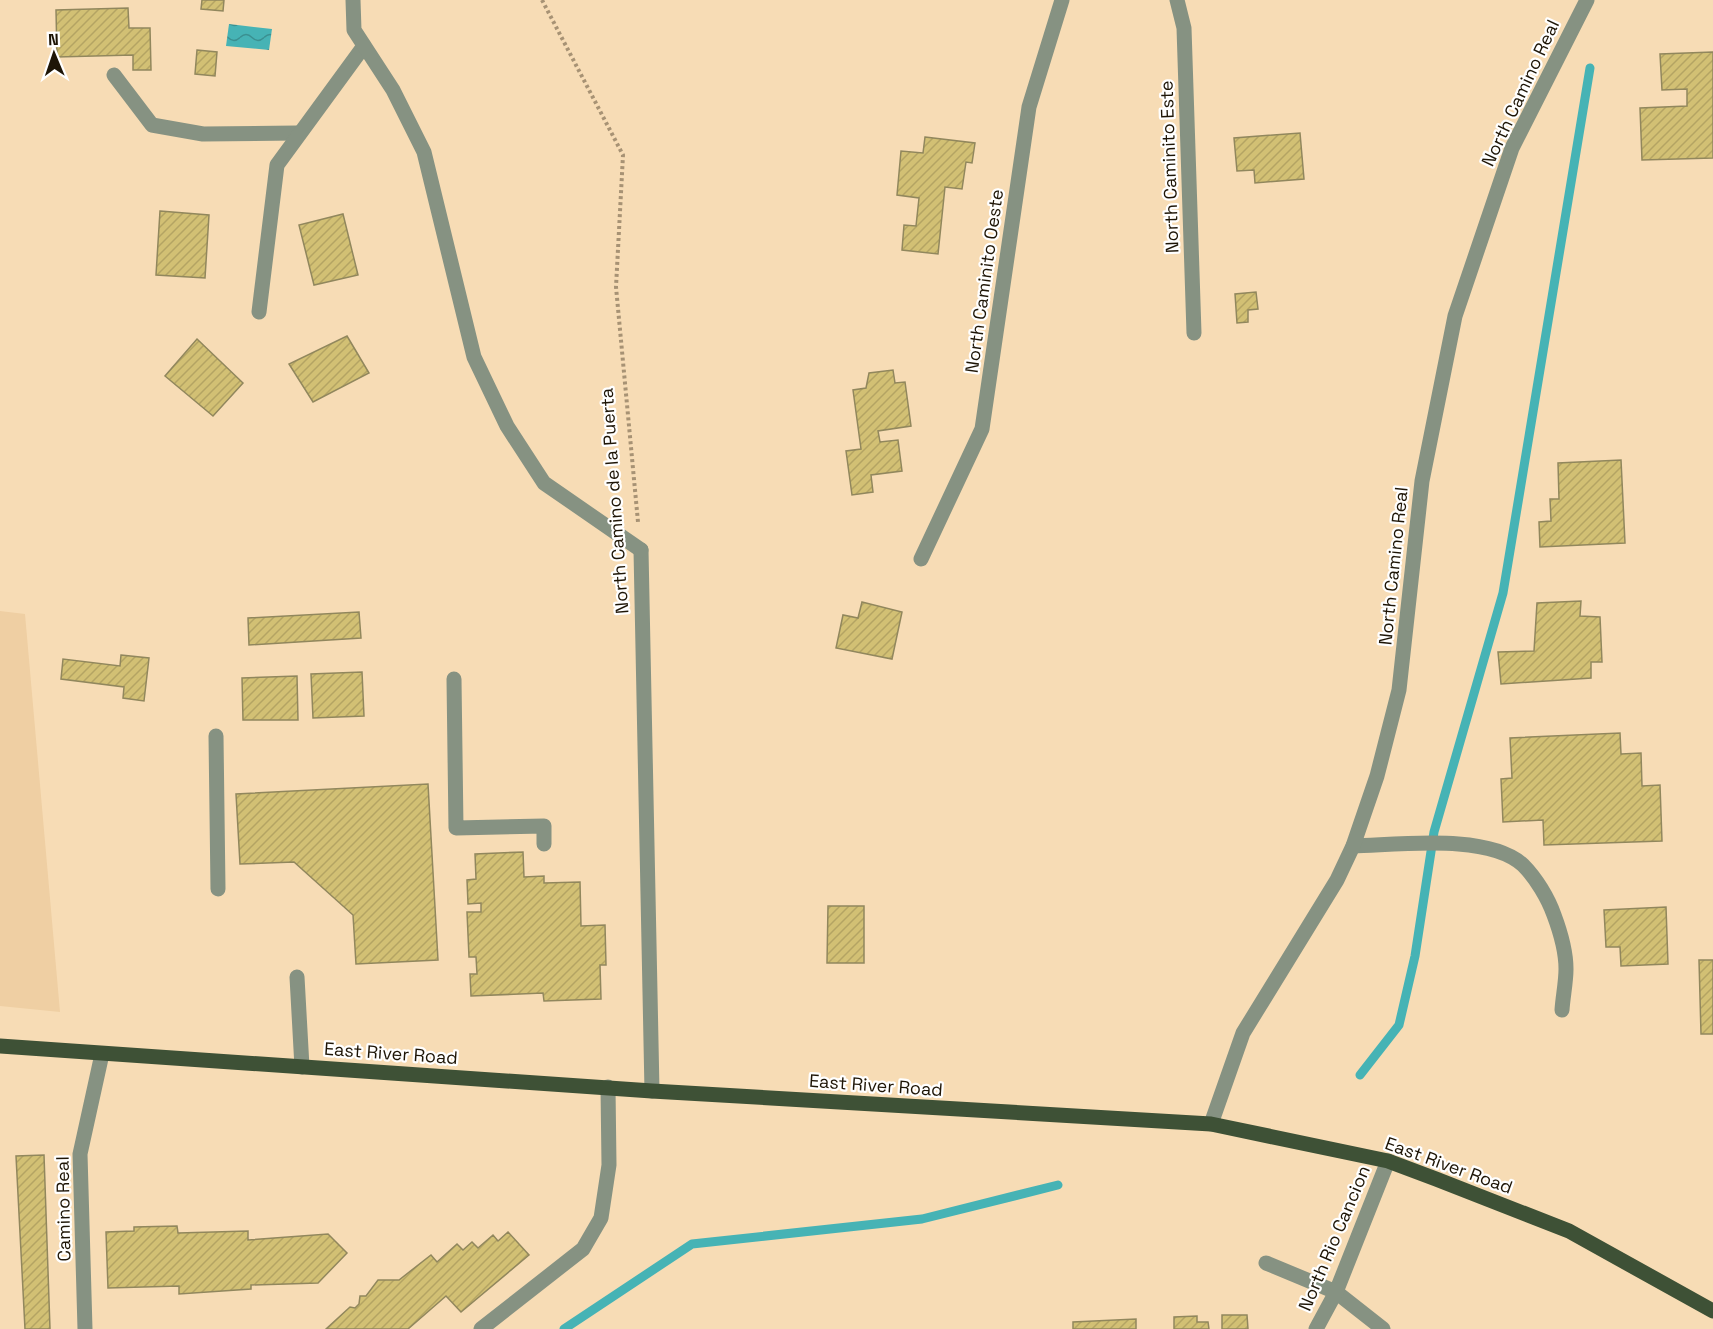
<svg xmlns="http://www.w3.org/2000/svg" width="1713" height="1329" font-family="'Space Grotesk',sans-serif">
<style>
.built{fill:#efcfa3}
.water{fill:url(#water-waves)}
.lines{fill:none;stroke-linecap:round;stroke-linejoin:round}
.stream{stroke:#46b3b5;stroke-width:9}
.building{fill:url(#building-hatch);stroke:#91875d;stroke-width:1.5}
.path{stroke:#a79274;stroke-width:4;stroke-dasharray:3 3;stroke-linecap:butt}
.lane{stroke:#869282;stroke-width:15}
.street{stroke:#869282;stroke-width:15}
.primary{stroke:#3e5136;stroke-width:15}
.labels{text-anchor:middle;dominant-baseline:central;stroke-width:4.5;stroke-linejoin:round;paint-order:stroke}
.street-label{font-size:18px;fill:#1e1506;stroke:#fff}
</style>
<defs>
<pattern id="water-waves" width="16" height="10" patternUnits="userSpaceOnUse" patternTransform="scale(1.5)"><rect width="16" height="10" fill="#46b3b5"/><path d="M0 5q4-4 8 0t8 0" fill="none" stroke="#3a9091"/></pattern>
<pattern id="building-hatch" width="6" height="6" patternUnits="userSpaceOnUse" patternTransform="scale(1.5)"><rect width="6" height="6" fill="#d2c074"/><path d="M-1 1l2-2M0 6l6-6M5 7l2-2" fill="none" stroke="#b4a463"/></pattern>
</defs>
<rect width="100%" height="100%" fill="#f7dcb5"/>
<!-- built -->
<path class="built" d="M0 611 25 614 60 1012 0 1006Z"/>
<!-- water -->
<path class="water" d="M229 24 272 29 269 50 226 46Z"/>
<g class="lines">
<!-- stream -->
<g class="stream">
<path d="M1360 1075 1399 1025 1415 956 1434 832 1503 593 1590 68"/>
<path d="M564 1329 692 1244 922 1219 1058 1185"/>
</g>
</g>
<!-- building -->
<g class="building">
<path d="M202 0H224L223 11 201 9Z"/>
<path d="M128 8 129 28H150L151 70H133V55L57 57 56 10Z"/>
<path d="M197 50 217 52 215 76 195 74Z"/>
<path d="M1713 52V158L1642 160 1640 108 1687 106V89L1662 90 1660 54Z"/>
<path d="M1300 133 1304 179 1255 183 1254 170 1237 171 1234 138Z"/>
<path d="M925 137 975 143 972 163 966 162 962 189 945 187 938 254 902 250 904 225 916 226 919 198 897 195 901 151 923 153Z"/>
<path d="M160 211 209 215 205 278 156 275Z"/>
<path d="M343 214 358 275 314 285 299 225Z"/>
<path d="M1256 292 1258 309 1248 310V322L1237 323 1235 294Z"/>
<path d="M347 336 369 373 313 402 289 364Z"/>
<path d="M197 339 243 383 213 416 165 376Z"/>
<path d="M893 370 895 383 905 382 911 426 878 431 880 442 898 440 902 471 871 475 873 492 852 495 846 451 861 449 853 390 866 388 869 373Z"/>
<path d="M1621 460 1625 543 1540 547 1539 522 1551 521 1550 499H1559L1558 463Z"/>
<path d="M1581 601 1580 616 1600 617 1602 662H1591V678L1501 684 1498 652 1534 651 1537 603Z"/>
<path d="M862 602 902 612 892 659 836 648 843 615 858 618Z"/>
<path d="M359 612 361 638 249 645 248 618Z"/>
<path d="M121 655 149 658 144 701 123 698 124 687 61 679 63 659 120 666Z"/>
<path d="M362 672 364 716 313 718 311 674Z"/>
<path d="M297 676 298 720H243L242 678Z"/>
<path d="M1620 733 1621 754 1641 753 1642 786 1660 785 1662 841 1544 845 1543 820 1503 822 1501 779 1512 778 1510 738Z"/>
<path d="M428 784 438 960 356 964 353 915 294 862 240 864 236 794Z"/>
<path d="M523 852 524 877 544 876V883L580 882 581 926 605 925 606 965H600L601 999 544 1001 543 993 471 996 470 974H477L476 957H469L467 912H481V903L468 904 467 880 476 879 475 854Z"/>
<path d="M828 906H864V963H827Z"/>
<path d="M1666 907 1668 964 1621 966 1620 947H1606L1604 910Z"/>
<path d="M1699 960H1713V1034H1701Z"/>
<path d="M44 1155 50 1329H25L16 1156Z"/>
<path d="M177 1226 178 1233 248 1231V1240L328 1234 347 1253 318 1283 251 1285V1289L179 1294V1286L108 1288 106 1232 134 1231V1227Z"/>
<path d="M508 1232 529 1255 461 1312 446 1296 408 1329H326L350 1307 355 1308 359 1304 360 1296H366L378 1280H399L431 1255 437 1262 457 1244 463 1250 472 1242 478 1248 493 1235 498 1241Z"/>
<path d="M1222 1315H1247L1248 1329H1222Z"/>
<path d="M1197 1316V1322H1208L1209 1329H1174V1317Z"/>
<path d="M1136 1319V1329H1073V1322Z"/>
</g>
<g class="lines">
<!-- path -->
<path class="path" d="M542 0 623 155 616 287 638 522"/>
<!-- lane -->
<g class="lane">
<path d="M114 75 152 125 203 134 297 133"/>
<path d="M259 312 277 165 364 46"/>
<path d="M641 550 652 1091"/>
<path d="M454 679 456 828 544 826V844"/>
<path d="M216 736 218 889"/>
<path d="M1353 846C1398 845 1488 833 1523 865 1536 878 1548 898 1554 915 1560 931 1566 952 1566 969 1566 982 1563 996 1562 1010"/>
<path d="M297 977 302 1067"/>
<path d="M1266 1263 1336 1292 1383 1329"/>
<path d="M85 1329 80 1154 102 1054"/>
<path d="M481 1329 583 1249 601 1218 609 1165 608 1087"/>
</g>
<!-- street -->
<g class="street">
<path d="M353 0 354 30 393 90 424 152 474 357 507 426 544 483 641 550"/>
<path d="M1177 0 1184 28 1194 333"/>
<path d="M921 559 982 429 1029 107 1062 0"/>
<path d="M1211 1124 1243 1033 1337 880 1353 846 1377 776 1399 690 1422 481 1455 316 1512 148 1587 0"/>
<path d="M1316 1329 1336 1292 1388 1161"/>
</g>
<!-- primary -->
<path class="primary" d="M0 1046 652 1091 1211 1124 1388 1161 1436 1179 1569 1231 1713 1311"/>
</g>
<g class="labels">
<!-- street labels -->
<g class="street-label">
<text transform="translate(1520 93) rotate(-65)">North Camino Real</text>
<text transform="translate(1169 167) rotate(-92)">North Caminito Este</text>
<text transform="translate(984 281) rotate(-82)">North Caminito Oeste</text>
<text transform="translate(614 501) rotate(-94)">North Camino de la Puerta</text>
<text transform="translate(1393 566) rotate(-84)">North Camino Real</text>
<text transform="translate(391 1053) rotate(4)">East River Road</text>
<text transform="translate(876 1085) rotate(4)">East River Road</text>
<text transform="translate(1449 1165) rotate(20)">East River Road</text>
<text transform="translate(63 1209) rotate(-91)">Camino Real</text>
<text transform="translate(1334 1238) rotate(-67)">North Rio Cancion</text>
</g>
</g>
<!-- north arrow -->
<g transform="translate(54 54) rotate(358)" stroke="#ffffff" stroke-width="4.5" paint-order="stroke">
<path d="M0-4.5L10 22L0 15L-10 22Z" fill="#1e1506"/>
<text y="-9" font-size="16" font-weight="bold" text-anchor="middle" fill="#1e1506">N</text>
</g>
</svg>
